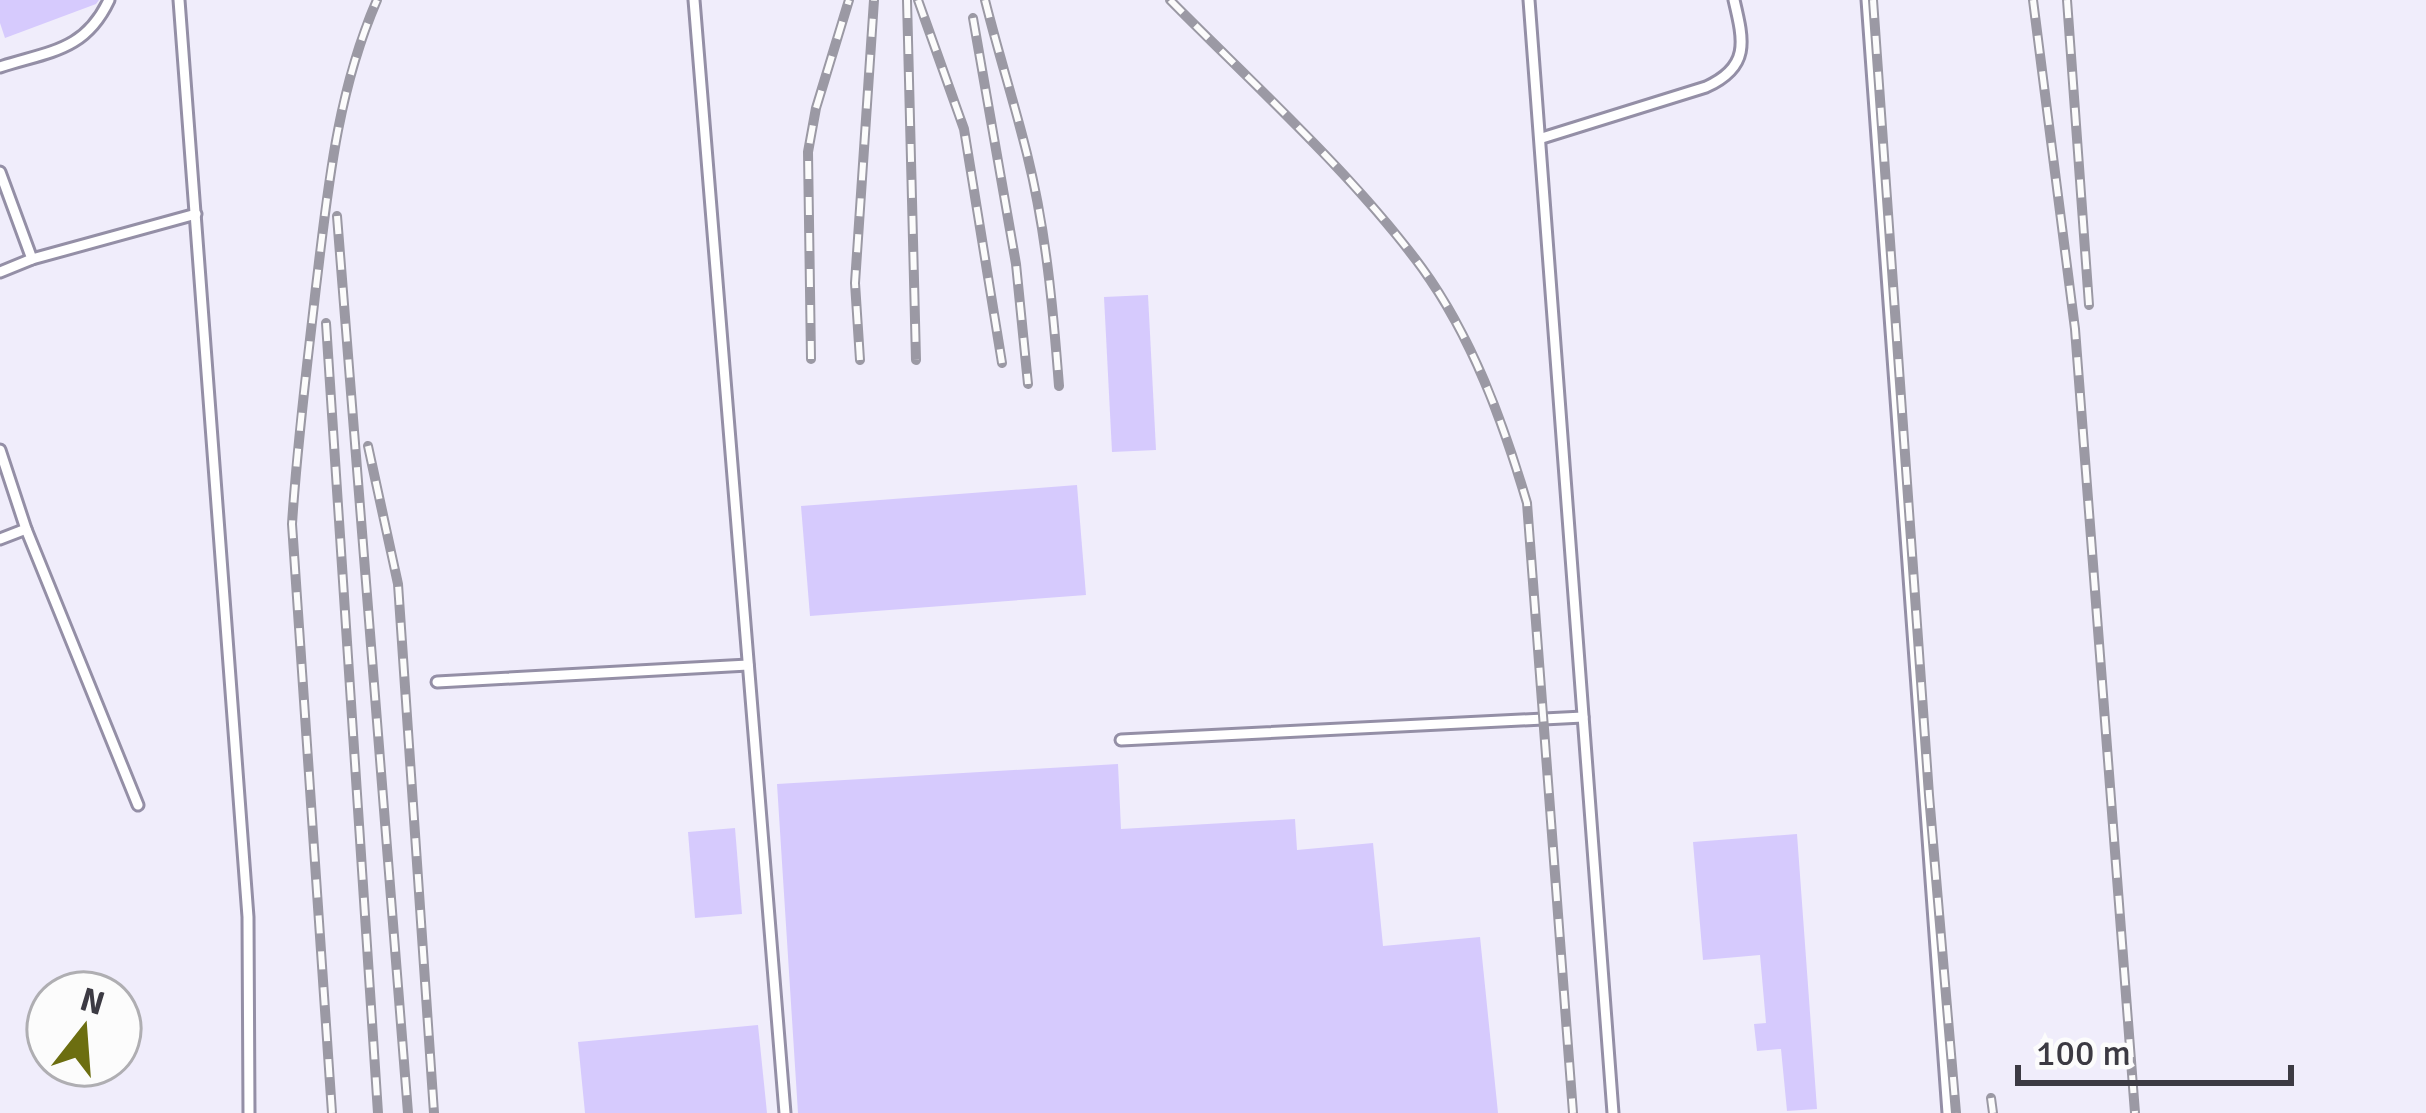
<svg xmlns="http://www.w3.org/2000/svg" width="2426" height="1113" font-family="Signika,sans-serif">
<style>
.building{fill:#d6cafd}
.lines{fill:none;stroke-linecap:round;stroke-linejoin:round}
.service-casing{stroke:#948fa6;stroke-width:15}
.service{stroke:#fff;stroke-width:9}
.rail-casing{stroke:#9b99a4;stroke-width:10}
.rail{stroke:#fcfcfc;stroke-width:6;stroke-dasharray:18;stroke-linecap:butt}
</style>
<rect width="100%" height="100%" fill="#f0edfb"/>
<!-- building -->
<g class="building">
<path d="M0 0H99L96 4 5 38 0 23Z"/>
<path d="M1148 295 1156 450 1112 452 1104 297Z"/>
<path d="M1077 485 1086 595 810 616 801 506Z"/>
<path d="M1118 764 1121 829 1295 819 1297 850 1373 843 1383 946 1480 937 1498 1113H798L777 784Z"/>
<path d="M735 828 742 914 695 918 688 832Z"/>
<path d="M1797 834 1817 1109 1787 1111 1781 1049 1757 1051 1754 1024 1766 1023 1760 955 1703 960 1693 842Z"/>
<path d="M758 1025 767 1113H585L578 1042Z"/>
</g>
<g class="lines">
<defs>
<g id="service">
<path d="M179 0 248 917 249 1113"/>
<path d="M694 0 785 1113"/>
<path d="M1529 0 1613 1113"/>
<path d="M1867 0 1948 1113"/>
<path d="M0 67C50 51 85 51 109 0"/>
<path d="M1542 138 1706 87C1750 67 1744 42 1734 0"/>
<path d="M0 172 32 259"/>
<path d="M0 272 32 259 196 214"/>
<path d="M0 450 26 529 138 805"/>
<path d="M0 539 26 529"/>
<path d="M437 682 748 665"/>
<path d="M1121 740 1583 717"/>
</g>
</defs>
<!-- service casing -->
<use href="#service" class="service-casing"/>
<!-- service -->
<use href="#service" class="service"/>
<defs>
<g id="rail">
<path d="M907 0 916 360"/>
<path d="M918 0 964 129 1002 363"/>
<path d="M985 0C998 52 1014 102 1027 154 1046 230 1053 308 1059 386"/>
<path d="M1170 0C1252 83 1354 175 1422 268 1472 337 1503 422 1527 503L1573 1113"/>
<path d="M1873 0 1929 795 1956 1113"/>
<path d="M2033 0 2075 329 2135 1113"/>
<path d="M2067 0 2089 305"/>
<path d="M973 18 1016 264 1028 384"/>
<path d="M337 216 408 1113"/>
<path d="M326 323 378 1113"/>
<path d="M811 359 808 152 816 108 849 0"/>
<path d="M860 360 855 283 874 0"/>
<path d="M368 446 398 584 434 1113"/>
<path d="M1991 1098 1993 1113"/>
<path d="M332 1113 292 524C297 445 307 366 316 287 328 188 337 92 377 0"/>
</g>
</defs>
<!-- rail casing -->
<use href="#rail" class="rail-casing"/>
<!-- rail -->
<use href="#rail" class="rail"/>
</g>
<!-- north arrow -->
<g transform="translate(84 1029) rotate(17)"><circle r="57" fill="#fcfcfc" stroke="#afaeb2" stroke-width="3"/>
<path d="M0-9L21 45L0 30L-21 45Z" fill="#6c6e10"/>
<text y="-18" font-size="33" font-weight="bold" text-anchor="middle" fill="#3c3a43">N</text>
</g>
<!-- scale -->
<path d="M2018 1065v18h273v-18" fill="none" stroke="#3c3a43" stroke-width="6"/>
<text x="2036" y="1065" font-size="36" fill="#3c3a43" stroke="#fcfcfc" stroke-width="9" paint-order="stroke">100 m</text>
</svg>
